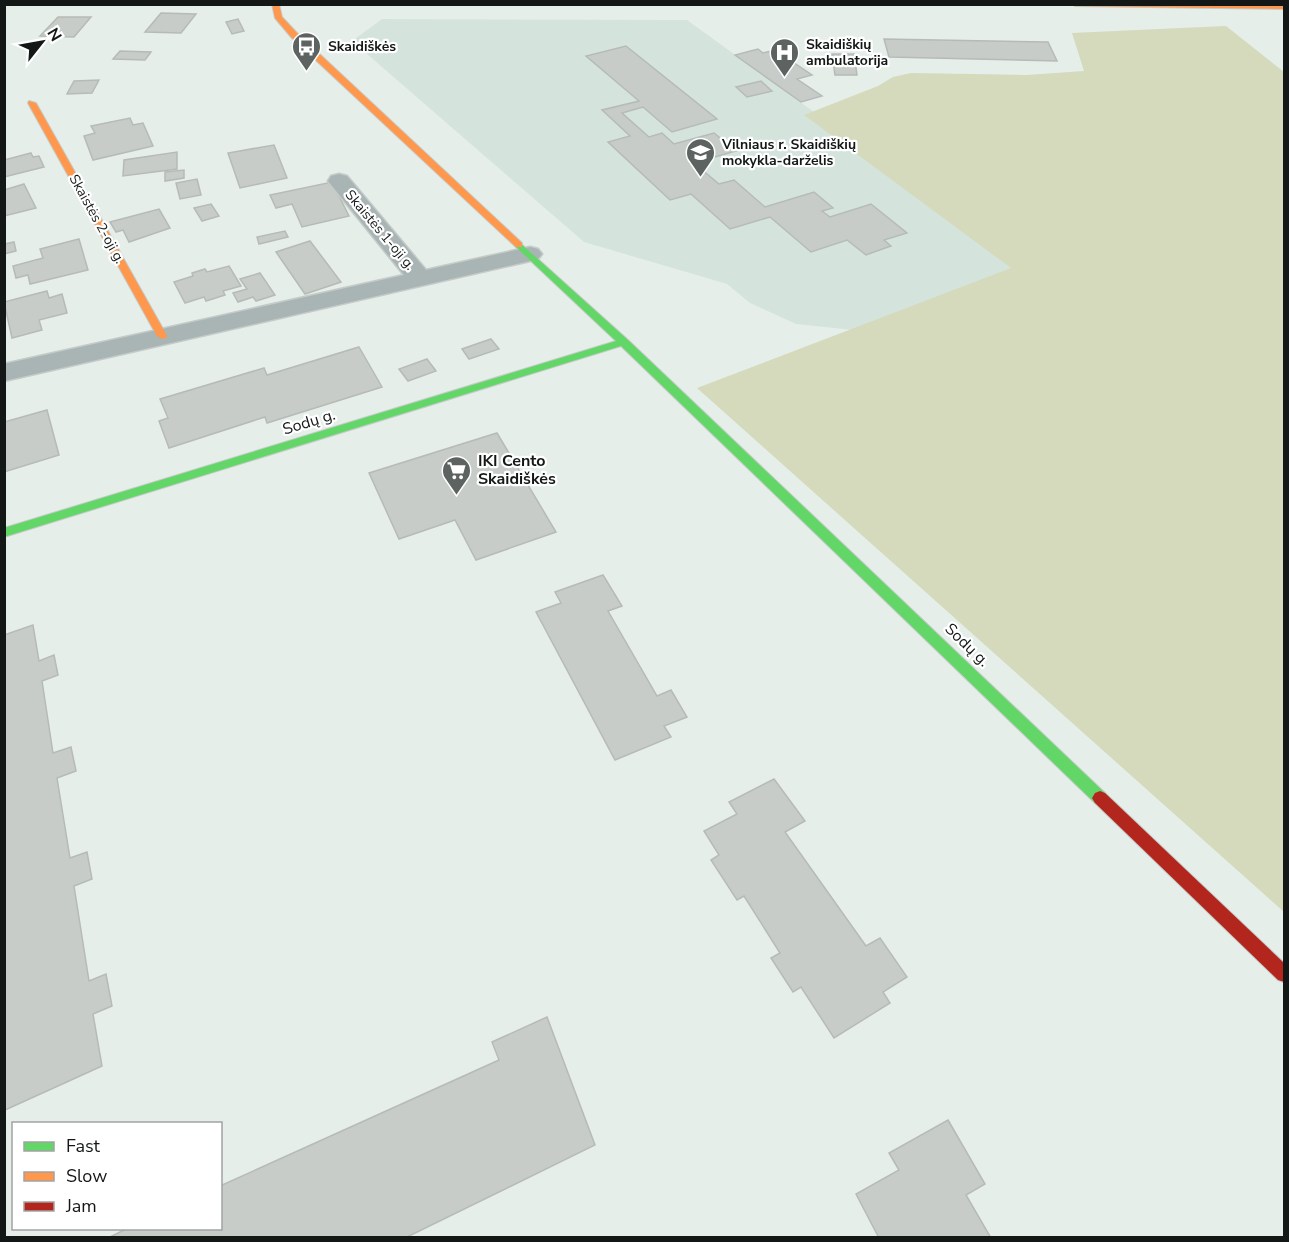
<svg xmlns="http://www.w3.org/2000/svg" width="1289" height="1242" font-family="'Nunito Sans',sans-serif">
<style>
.built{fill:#d4e4dd}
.green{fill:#d4dabb}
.building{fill:#c7ccc8;stroke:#b6bbb7;stroke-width:1.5}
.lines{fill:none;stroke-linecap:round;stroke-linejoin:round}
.street-casing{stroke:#c5cbc8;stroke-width:3}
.fast-casing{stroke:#c5cbc8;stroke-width:2}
.slow-casing{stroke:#c5cbc8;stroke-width:2}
.jam-casing{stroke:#c5cbc8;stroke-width:2}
.street{fill:#a9b4b4;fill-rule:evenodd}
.fast{fill:#63d668;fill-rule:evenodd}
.slow{fill:#ff974d;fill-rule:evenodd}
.jam{fill:#b3261e;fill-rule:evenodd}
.labels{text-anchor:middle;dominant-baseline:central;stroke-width:4.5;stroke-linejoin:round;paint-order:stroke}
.far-poi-label{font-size:14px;font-weight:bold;fill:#131816;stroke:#fff;text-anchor:start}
.far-street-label{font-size:14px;fill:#131816;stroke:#fff}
.street-label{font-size:16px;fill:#131816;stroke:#fff}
.poi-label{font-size:16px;font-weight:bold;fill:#131816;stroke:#fff;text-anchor:start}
</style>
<rect width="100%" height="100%" fill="#e6eeea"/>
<!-- built -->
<path class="built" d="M382 19 687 20 814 112 805 115 1012 268 853 330 796 324 750 303 727 284 584 242 352 41Z"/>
<!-- green -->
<path class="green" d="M1226 26 1284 72V912L697 388 1011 268 804 115 878 86 893 77 911 73 1026 75 1084 71 1072 33Z"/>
<!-- building -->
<g class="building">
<path d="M161 13 196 14 181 33 145 32Z"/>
<path d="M58 17H91L74 37 40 36Z"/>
<path d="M238 19 244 31 232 34 226 22Z"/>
<path d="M884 39 1048 42 1057 61 889 57Z"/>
<path d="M626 46 717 119 672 132 643 107 622 113 649 137 662 133 674 144 714 133 736 151 694 163 719 184 734 180 765 207 814 192 833 208 822 211 830 217 871 204 907 233 884 240 891 246 866 255 847 240 811 252 770 217 730 229 691 194 670 200 608 142 630 136 602 110 639 101 586 56Z"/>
<path d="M758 49 763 53 775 50 812 75 797 79 822 96 801 102 735 55Z"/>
<path d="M120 51 151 52 145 60 113 59Z"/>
<path d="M832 54H854L857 75H835Z"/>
<path d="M99 80 92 93 67 94 74 81Z"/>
<path d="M761 81 772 91 747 97 736 87Z"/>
<path d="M130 118 133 125 143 123 153 146 93 160 84 136 95 133 91 126Z"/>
<path d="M274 145 287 178 240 188 228 153Z"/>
<path d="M177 152V169L123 176 124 160Z"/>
<path d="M31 153 33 157 39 156 44 167 4 177V160Z"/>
<path d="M184 170V178L165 181V172Z"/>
<path d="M197 179 201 195 180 199 176 183Z"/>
<path d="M332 182 349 216 302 227 292 204 276 208 270 195Z"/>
<path d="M24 184 36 208 4 216V190Z"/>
<path d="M211 204 219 216 202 221 194 208Z"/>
<path d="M159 209 170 228 129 242 123 230 116 232 110 222Z"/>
<path d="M285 231 288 237 259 244 257 237Z"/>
<path d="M79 239 88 270 30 284 28 275 16 278 13 266 43 258 40 249Z"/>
<path d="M310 241 341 282 305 294 276 252Z"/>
<path d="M14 242 16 251 4 254V244Z"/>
<path d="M229 266 241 286 223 291 225 295 206 301 204 297 185 303 174 282 193 276 192 273 205 269 207 272Z"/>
<path d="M260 273 275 295 256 301 253 297 238 302 233 293 247 289 240 279Z"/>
<path d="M47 291 49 298 62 294 67 313 39 320 42 330 12 338 4 302Z"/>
<path d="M491 339 499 349 469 359 462 349Z"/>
<path d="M359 347 382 387 267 423 265 417 169 448 159 421 168 418 160 399 264 368 267 375Z"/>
<path d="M427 359 436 371 408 381 399 369Z"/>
<path d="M47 410 59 455 4 472V422Z"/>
<path d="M497 433 556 532 476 560 455 520 399 539 369 473Z"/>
<path d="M603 575 622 606 608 611 657 696 671 690 687 717 664 726 671 737 615 760 536 612 561 603 555 592Z"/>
<path d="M33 625 39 661 54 655 58 675 42 681 53 753 71 747 76 771 57 778 70 858 87 852 92 879 74 886 89 981 106 974 112 1006 93 1014 102 1066 5 1110 4 635Z"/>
<path d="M774 779 805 821 785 832 866 946 880 938 907 977 883 992 890 1003 834 1038 801 987 793 992 771 958 780 953 744 896 737 900 711 860 719 855 704 831 737 814 729 802Z"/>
<path d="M547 1017 595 1145 405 1238H108L128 1228H220V1186L499 1060 492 1042Z"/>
<path d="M948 1120 985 1184 966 1195 991 1238H879L856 1194 899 1170 889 1153Z"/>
</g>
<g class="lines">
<defs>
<path id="street" d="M339 174 347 176 426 270 530 247 538 249 542 254 538 259 530 261 4 381V364L404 275 328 181 331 176Z"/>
<path id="fast" d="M519 242 628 340 1105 793 1108 798 1105 803 1100 805 1095 803 621 346 4 537V528L616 341 516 247V243Z"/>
<g id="slow">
<path d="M272 4H279L282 17 297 33 522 243V247H516L291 37 275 18Z"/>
<path d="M1072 4 1284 5V9L1075 6Z"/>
<path d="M29 101 36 103 167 336 166 338 162 339 157 336 28 103Z"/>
</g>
<path id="jam" d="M1100 791 1105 793 1284 963V982L1278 980 1095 803 1092 798 1095 793Z"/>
</defs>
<!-- street casing -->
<use href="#street" class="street-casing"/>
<!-- fast casing -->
<use href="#fast" class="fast-casing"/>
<!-- slow casing -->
<use href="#slow" class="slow-casing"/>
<!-- jam casing -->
<use href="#jam" class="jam-casing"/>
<!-- street -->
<use href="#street" class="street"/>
<!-- fast -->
<use href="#fast" class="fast"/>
<!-- slow -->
<use href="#slow" class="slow"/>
<!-- jam -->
<use href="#jam" class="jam"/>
</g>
<!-- icons -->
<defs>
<symbol id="bus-pin" viewBox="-11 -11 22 30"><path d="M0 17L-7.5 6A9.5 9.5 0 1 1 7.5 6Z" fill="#5d6360" stroke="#fff"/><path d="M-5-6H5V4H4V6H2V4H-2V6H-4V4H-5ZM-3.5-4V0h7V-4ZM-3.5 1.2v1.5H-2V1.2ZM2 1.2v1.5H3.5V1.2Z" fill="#fff"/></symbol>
<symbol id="hospital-pin" viewBox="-11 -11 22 30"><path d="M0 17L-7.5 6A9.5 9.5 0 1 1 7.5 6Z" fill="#5d6360" stroke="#fff"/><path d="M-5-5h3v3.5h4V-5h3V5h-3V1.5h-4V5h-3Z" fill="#fff"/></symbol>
<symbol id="school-pin" viewBox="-11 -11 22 30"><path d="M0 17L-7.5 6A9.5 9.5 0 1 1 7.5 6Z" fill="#5d6360" stroke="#fff"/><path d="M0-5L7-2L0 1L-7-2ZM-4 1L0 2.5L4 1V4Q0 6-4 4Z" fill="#fff"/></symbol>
<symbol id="supermarket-pin" viewBox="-11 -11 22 30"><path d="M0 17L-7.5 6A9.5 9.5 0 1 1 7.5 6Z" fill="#5d6360" stroke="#fff"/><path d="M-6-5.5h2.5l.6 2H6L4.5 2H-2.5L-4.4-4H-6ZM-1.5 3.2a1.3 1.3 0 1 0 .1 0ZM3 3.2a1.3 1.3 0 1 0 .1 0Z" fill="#fff"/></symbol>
</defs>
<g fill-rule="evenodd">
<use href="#bus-pin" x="290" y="30" width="33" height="45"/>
<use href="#hospital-pin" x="768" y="36" width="33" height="45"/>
<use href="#school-pin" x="684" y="136" width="33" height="45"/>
<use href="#supermarket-pin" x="440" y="454" width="33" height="45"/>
</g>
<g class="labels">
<!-- far-poi labels -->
<g class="far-poi-label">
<text x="806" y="44">Skaidiškių<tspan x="806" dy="16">ambulatorija</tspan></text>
<text x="328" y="46">Skaidiškės</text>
<text x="722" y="144">Vilniaus r. Skaidiškių<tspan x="722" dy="16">mokykla-darželis</tspan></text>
</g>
<!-- far-street labels -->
<g class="far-street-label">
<text transform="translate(97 219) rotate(61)">Skaistės 2-oji g.</text>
<text transform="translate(380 230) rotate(50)">Skaistės 1-oji g.</text>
</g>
<!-- street labels -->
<g class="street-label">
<text transform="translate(309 422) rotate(-17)">Sodų g.</text>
<text transform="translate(967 645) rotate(44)">Sodų g.</text>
</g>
<!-- poi labels -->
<g class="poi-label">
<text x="478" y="461">IKI Cento<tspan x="478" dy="18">Skaidiškės</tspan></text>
</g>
</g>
<!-- border -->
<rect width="1289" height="1242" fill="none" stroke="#131816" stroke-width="12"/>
<!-- legend -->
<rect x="12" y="1122" width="210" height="108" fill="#ffffff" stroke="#a1a3a2" stroke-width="1.5"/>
<rect x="24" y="1142" width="30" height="9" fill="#63d668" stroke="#a1a3a2" stroke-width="1.5"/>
<text x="66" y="1152" font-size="18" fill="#131816">Fast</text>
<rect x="24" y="1172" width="30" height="9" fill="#ff974d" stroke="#a1a3a2" stroke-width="1.5"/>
<text x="66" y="1182" font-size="18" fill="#131816">Slow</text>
<rect x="24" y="1202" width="30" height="9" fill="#b3261e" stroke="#a1a3a2" stroke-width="1.5"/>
<text x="66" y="1212" font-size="18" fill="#131816">Jam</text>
<!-- north arrow -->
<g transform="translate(42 42) rotate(59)" stroke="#ffffff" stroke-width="4.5" paint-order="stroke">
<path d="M0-4.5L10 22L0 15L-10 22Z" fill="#131816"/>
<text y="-9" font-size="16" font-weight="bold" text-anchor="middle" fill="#131816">N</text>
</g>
</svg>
